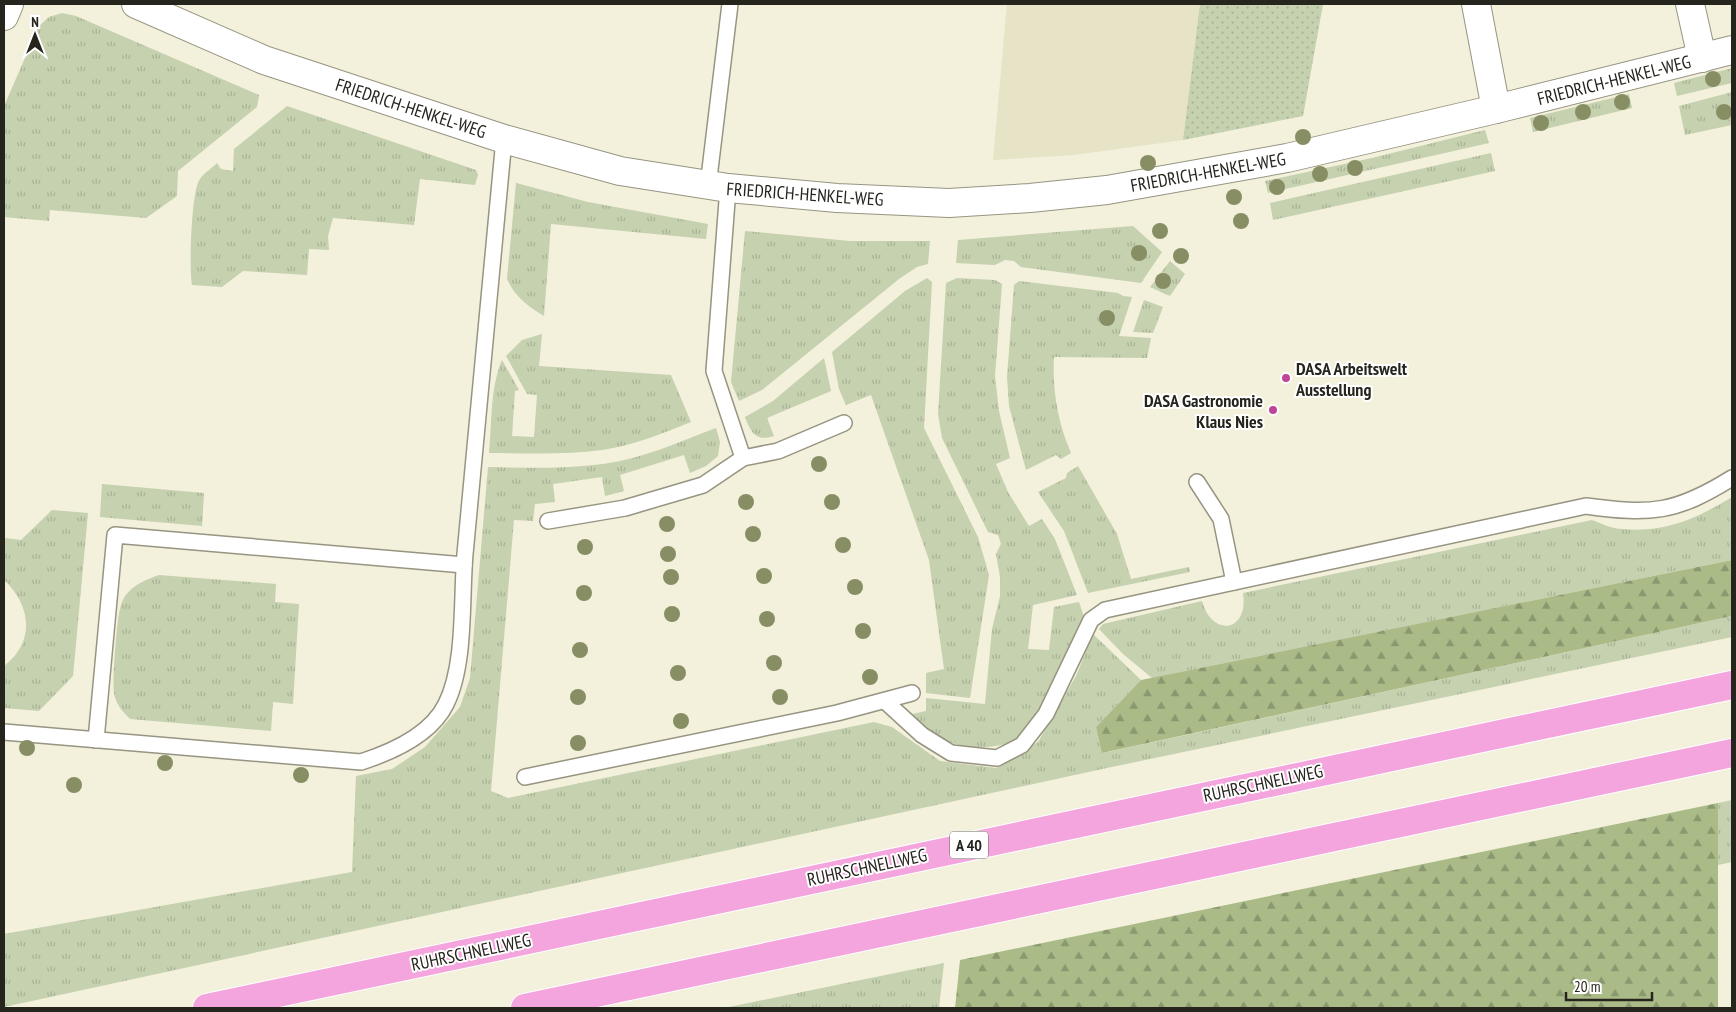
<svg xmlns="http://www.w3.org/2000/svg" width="1736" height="1012" font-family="'PT Sans Narrow',sans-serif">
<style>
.built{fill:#e7e3c7}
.grass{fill:url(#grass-tufts)}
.forest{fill:url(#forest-firs)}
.park{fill:url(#park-dots)}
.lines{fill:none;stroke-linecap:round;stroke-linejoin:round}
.lane-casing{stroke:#979481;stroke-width:18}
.street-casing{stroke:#979481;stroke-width:30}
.secondary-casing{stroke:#979481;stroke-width:30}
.highway-casing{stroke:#fff;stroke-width:30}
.lane{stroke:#fff;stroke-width:15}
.street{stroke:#fff;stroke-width:28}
.secondary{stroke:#fff;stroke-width:28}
.highway{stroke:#f4a5dd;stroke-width:28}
.tree{fill:#888e63}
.poi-dot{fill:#bf4597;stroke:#fff;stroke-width:2}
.labels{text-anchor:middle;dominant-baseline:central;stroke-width:4;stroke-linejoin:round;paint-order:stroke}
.shield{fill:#fff;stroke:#666661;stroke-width:1}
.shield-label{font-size:16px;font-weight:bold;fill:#25241d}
.street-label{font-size:18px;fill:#25241d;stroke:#fff}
.poi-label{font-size:18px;font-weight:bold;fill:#25241d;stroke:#fff;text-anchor:start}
</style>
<defs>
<pattern id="grass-tufts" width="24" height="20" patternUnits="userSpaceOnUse" patternTransform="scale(1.25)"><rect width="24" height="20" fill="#c5d1af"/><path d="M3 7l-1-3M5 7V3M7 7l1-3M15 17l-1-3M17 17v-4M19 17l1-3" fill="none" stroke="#a9b396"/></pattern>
<pattern id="forest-firs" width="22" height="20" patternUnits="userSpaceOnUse" patternTransform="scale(1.25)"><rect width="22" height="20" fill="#ab8"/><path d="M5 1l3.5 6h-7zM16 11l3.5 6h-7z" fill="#8a986f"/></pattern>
<pattern id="park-dots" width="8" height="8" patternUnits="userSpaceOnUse" patternTransform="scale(1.25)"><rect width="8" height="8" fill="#c5d1af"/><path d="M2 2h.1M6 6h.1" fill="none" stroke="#a9b396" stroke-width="1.8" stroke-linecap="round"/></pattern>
</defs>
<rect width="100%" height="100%" fill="#f3f0db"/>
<!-- built -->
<path class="built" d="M1007 4H1200L1183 140 1074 155 993 160Z"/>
<!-- grass -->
<g class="grass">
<path d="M62 13 76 16 259 95 257 107 178 171 177 196 146 218 50 210 49 221 4 217V106L39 26 49 17Z"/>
<path d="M1732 68V83L1677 96 1674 83Z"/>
<path d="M1732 92V125L1685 135 1679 106Z"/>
<path d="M1629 94 1632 108 1533 132 1530 118Z"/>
<path d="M287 106 476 170 478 175 475 185 420 179 414 225 333 218 328 236 329 250 309 249 307 275 243 271 222 287 192 285C189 270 191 190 200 179 204 173 212 168 217 163L221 169 233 171 234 149Z"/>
<path d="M1485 130 1489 143 1268 193 1265 181 1372 158Z"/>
<path d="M1491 153 1495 171 1273 220 1270 203Z"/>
<path d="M516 183 588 202 708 224 706 239 551 224 544 316C528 306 515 297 507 279Z"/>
<path d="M1133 226 1162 252 1141 283 1021 267 1014 261 1005 260 995 265 956 263 958 240Z"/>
<path d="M745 231 850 241H930L928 264 917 267 899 279 762 390 739 401 731 382Z"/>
<path d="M1170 261 1185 274 1170 296 1150 287Z"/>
<path d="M927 278 932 282 924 428 978 537 989 575 970 698 926 693V673L944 669 929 560 871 395 846 405 839 389 832 352 905 291Z"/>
<path d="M957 278 995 280 1002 284 995 376 999 411 1010 458 996 464 1008 492 1029 526 1042 519 1055 539 1077 595 1033 605 1028 649 1049 650 1054 607 1079 602 1084 617C1070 646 1037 732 1008 743 997 747 982 748 970 747 946 744 927 732 912 714L926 711V698L985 704 992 629 1000 596V577L996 554 1001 544 998 535 988 532 942 438 938 414 946 283Z"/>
<path d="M1019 281 1118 293 1123 296 1132 297 1119 336 1151 338 1147 358 1054 357C1052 390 1058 423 1071 453L1061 459 1056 455 1026 470 1009 406 1007 377 1014 285Z"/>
<path d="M1144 300 1163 307 1153 333 1133 332Z"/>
<path d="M542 334 539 366 671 375 691 422C663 433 632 446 602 450 565 455 527 453 489 453 492 423 490 388 502 360L519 390 515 391 512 436 534 437 537 395 527 394 506 356 522 340Z"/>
<path d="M824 358 831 391 767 418 774 436C756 442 751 433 745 417L773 401Z"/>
<path d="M716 428 720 442 718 456 706 466 690 473 684 455 620 475 624 491 605 496 602 477 553 484 555 502 535 504 533 521 514 520 491 791 508 798 874 722 892 727 940 761 996 768 1038 742 1076 676 1093 634 1141 680 1096 727 1103 753 1732 616V637L1107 768 4 1007V934L352 872 356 776 392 769 425 747 460 707 470 678 488 467C526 468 565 469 603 464 642 459 679 442 716 428Z"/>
<path d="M1078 466 1117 534 1131 579 1189 567 1190 572 1088 593 1064 531 1038 492 1066 478 1067 473Z"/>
<path d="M102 484 204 493 202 526 100 517Z"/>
<path d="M1732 497V560L1152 678 1123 654 1099 629 1103 624 1202 601C1212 638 1249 632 1243 593L1592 520C1601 523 1612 529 1622 529 1665 533 1696 519 1732 497Z"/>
<path d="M52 510 88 513 73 676 39 711 4 708V666C36 642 31 605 4 580L5 538 21 540Z"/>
<path d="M159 575 276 584 275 602 299 604 293 704 273 702 271 731 130 719C122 711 116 704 114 693 112 682 117 615 121 605 126 588 144 580 159 575Z"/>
<path d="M1732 800V862L1718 865V803Z"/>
<path d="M944 963 939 1008H724Z"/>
</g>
<!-- forest -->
<g class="forest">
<path d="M1732 560V616L1102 753 1096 727 1141 680Z"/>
<path d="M1718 803V1008H955L960 960Z"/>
</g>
<!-- park -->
<path class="park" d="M1200 4H1323L1303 116 1183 140Z"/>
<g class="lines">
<defs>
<g id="lane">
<path d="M708 186 730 4"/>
<path d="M728 188 714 371 743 458"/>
<path d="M1197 482 1221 519 1234 582"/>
<path d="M548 521 625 508 703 485 743 458 778 451 844 423"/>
<path d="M886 702 922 735 951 753 997 758 1022 745 1046 714 1091 620 1105 610 1586 506C1651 515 1676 513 1732 478"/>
<path d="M4 732 361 762C392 752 431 735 446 704 466 664 461 599 465 554 479 416 490 277 504 139"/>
<path d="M96 740 115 535 464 565"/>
<path d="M525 777 837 713 912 693"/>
</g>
<g id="street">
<path d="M136 4 264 60 504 139 620 171 728 188 837 198 949 203 1030 198 1107 190 1287 158 1496 109 1732 50"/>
<path d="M1476 4 1496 109"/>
<path d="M1690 4 1702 58"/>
</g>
<path id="secondary" d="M4 16 9 4"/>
<g id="highway">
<path d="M207 1008 1732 685"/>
<path d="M525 1008 1732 753"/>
</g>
</defs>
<!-- lane casing -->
<use href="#lane" class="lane-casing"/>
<!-- street casing -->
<use href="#street" class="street-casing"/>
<!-- secondary casing -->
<use href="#secondary" class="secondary-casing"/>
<!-- highway casing -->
<use href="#highway" class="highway-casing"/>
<!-- lane -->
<use href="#lane" class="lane"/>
<!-- street -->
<use href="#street" class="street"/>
<!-- secondary -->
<use href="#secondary" class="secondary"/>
<!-- highway -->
<use href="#highway" class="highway"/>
</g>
<!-- trees -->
<g class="tree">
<circle cx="1713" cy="79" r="8"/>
<circle cx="1622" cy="102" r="8"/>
<circle cx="1583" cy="112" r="8"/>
<circle cx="1724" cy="112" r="8"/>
<circle cx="1541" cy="123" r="8"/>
<circle cx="1303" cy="137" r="8"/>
<circle cx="1148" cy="163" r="8"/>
<circle cx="1355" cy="168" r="8"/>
<circle cx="1320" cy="174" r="8"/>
<circle cx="1277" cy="187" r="8"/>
<circle cx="1234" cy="197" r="8"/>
<circle cx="1241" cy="221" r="8"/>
<circle cx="1160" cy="231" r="8"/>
<circle cx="1139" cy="253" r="8"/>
<circle cx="1181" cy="256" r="8"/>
<circle cx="1163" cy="281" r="8"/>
<circle cx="1107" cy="318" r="8"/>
<circle cx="819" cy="464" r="8"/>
<circle cx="746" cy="502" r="8"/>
<circle cx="832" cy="502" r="8"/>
<circle cx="667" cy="524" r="8"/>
<circle cx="753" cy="534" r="8"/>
<circle cx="843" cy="545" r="8"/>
<circle cx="585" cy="547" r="8"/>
<circle cx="668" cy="554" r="8"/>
<circle cx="764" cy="576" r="8"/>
<circle cx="671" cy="577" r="8"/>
<circle cx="855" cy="587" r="8"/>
<circle cx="584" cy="593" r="8"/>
<circle cx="672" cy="614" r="8"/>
<circle cx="767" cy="619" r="8"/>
<circle cx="863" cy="631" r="8"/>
<circle cx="580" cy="650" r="8"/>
<circle cx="774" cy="663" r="8"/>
<circle cx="678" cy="673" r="8"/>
<circle cx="870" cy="677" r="8"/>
<circle cx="578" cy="697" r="8"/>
<circle cx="780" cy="697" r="8"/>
<circle cx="681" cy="721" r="8"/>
<circle cx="578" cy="743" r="8"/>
<circle cx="27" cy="748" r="8"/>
<circle cx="165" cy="763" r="8"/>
<circle cx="301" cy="775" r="8"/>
<circle cx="74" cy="785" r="8"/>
</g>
<!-- markers -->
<g class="poi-dot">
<circle cx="1286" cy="378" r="5"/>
<circle cx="1273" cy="410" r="5"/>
</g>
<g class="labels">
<!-- shield labels -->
<rect class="shield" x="950" y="831.5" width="38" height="27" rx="4"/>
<g class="shield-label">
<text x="969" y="845">A 40</text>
</g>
<!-- street labels -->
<g class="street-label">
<text transform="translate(1614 80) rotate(-14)">FRIEDRICH-HENKEL-WEG</text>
<text transform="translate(411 108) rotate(18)">FRIEDRICH-HENKEL-WEG</text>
<text transform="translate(1208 172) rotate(-10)">FRIEDRICH-HENKEL-WEG</text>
<text transform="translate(805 194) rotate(4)">FRIEDRICH-HENKEL-WEG</text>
<text transform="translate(1263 783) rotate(-12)">RUHRSCHNELLWEG</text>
<text transform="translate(867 867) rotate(-12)">RUHRSCHNELLWEG</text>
<text transform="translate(471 952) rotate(-12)">RUHRSCHNELLWEG</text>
</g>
<!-- poi labels -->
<g class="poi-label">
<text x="1296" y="368">DASA Arbeitswelt<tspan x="1296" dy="21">Ausstellung</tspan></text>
<text x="1263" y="400" text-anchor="end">DASA Gastronomie<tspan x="1263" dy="21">Klaus Nies</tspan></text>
</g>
</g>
<!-- border -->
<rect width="1736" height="1012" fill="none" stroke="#25241d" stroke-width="10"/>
<!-- north arrow -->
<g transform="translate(35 35)" stroke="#ffffff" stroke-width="4" paint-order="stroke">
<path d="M0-4L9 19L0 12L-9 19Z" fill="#25241d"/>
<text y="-8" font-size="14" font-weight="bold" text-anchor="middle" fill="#25241d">N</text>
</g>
<!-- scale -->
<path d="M1566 992v8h86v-8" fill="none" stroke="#25241d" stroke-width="2.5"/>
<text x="1574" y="992" font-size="15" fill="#25241d" stroke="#ffffff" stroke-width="4" paint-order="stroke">20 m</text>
</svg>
